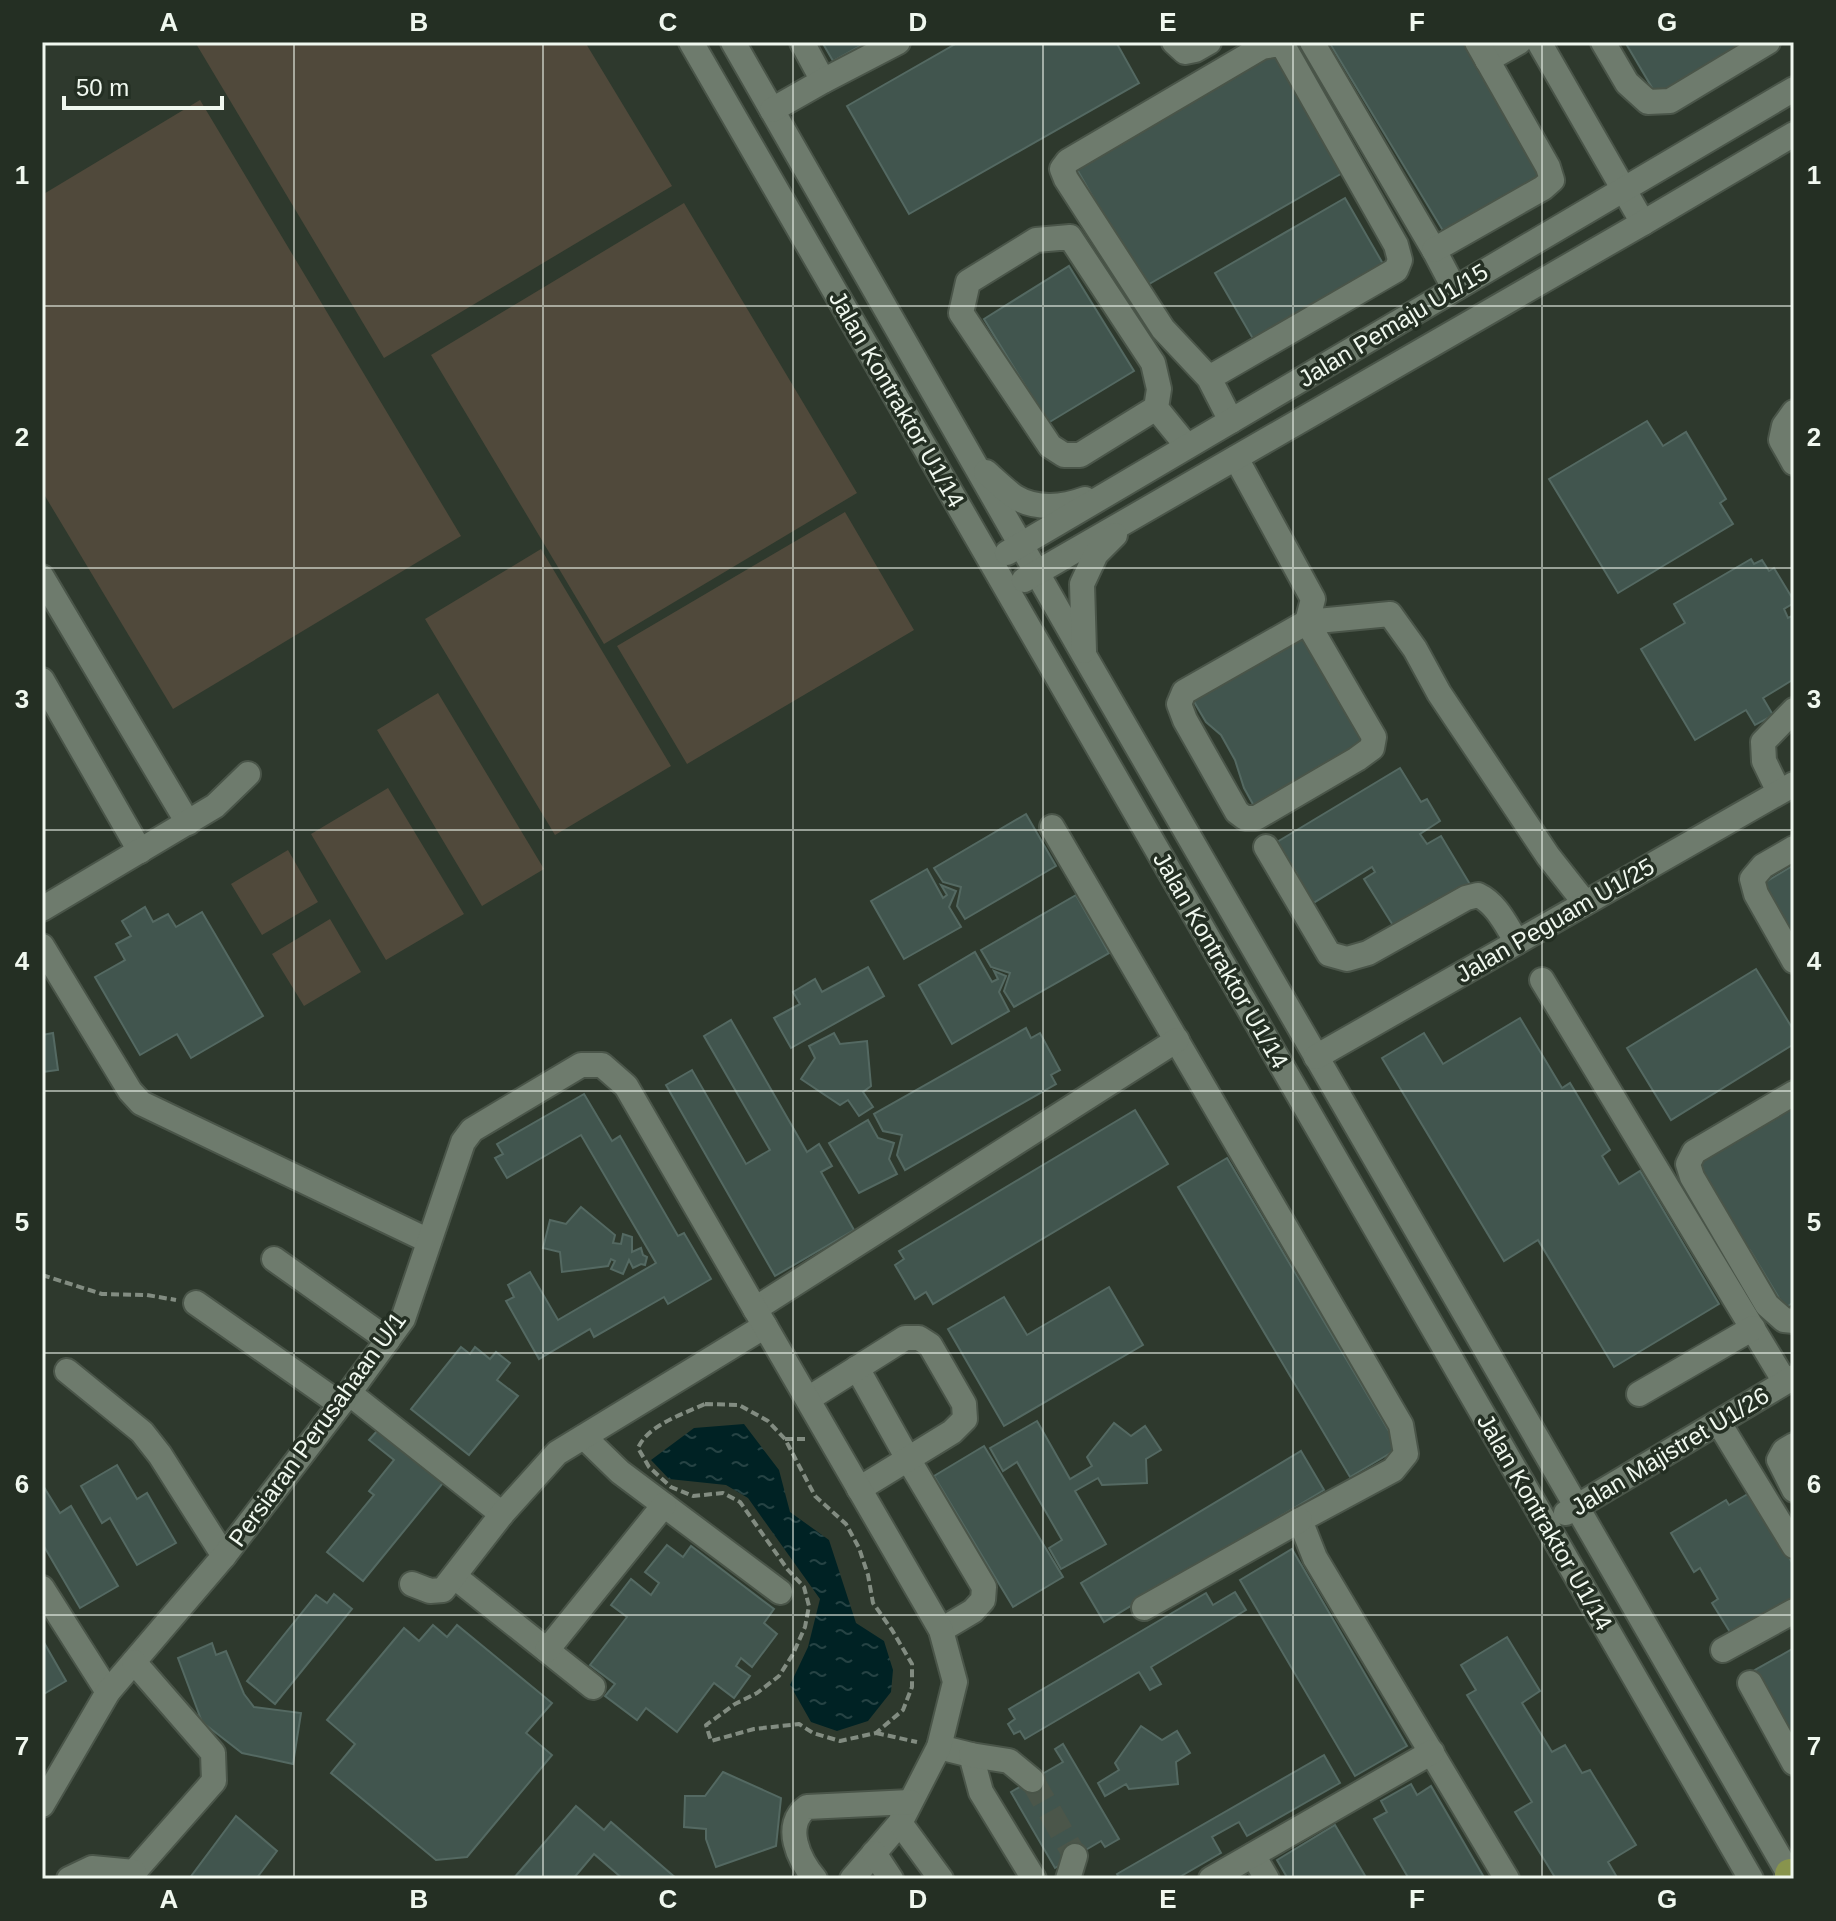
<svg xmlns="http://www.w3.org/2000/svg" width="1836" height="1921" font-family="Helvetica,sans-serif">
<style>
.green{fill:#50493b}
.water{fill:url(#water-ripples)}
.building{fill:#41554e;stroke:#546962;stroke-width:2}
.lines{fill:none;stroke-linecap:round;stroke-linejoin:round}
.minor-tunnel{stroke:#4b564a;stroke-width:24;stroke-dasharray:24 12;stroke-linecap:butt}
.minor-casing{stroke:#4a5549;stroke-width:28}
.major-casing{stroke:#4a5549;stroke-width:34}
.path{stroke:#828c81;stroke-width:4;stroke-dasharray:8 4;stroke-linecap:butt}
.minor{stroke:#6e7b6d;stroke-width:24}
.major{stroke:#88944d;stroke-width:30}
.grid{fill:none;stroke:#f0f8ef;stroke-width:2;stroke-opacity:0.55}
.labels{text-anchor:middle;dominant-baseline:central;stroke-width:7;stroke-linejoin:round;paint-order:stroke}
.street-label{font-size:24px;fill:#f0f8ef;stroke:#242f23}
.neatline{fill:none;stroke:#f0f8ef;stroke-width:3}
.grid-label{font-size:26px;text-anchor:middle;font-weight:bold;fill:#f0f8ef}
</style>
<defs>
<pattern id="water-ripples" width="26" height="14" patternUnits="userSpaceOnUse" patternTransform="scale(2)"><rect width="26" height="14" fill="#002224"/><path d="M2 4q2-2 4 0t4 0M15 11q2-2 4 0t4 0" fill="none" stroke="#264344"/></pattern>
</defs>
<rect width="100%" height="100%" fill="#2e392d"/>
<!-- green -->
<g class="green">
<path d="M195 42H585L672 186 384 358Z"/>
<path d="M200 100 461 536 173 709 42 491V195Z"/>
<path d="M684 203 857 493 604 644 431 355Z"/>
<path d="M845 512 914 630 687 764 617 646Z"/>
<path d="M541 549 671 766 555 835 425 619Z"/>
<path d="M438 693 544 869 482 906 377 730Z"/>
<path d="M388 788 464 914 386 960 311 834Z"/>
<path d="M288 850 318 902 262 935 231 884Z"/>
<path d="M330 919 361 972 304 1006 272 954Z"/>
</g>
<!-- water -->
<path class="water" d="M744 1424 779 1470 790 1512 829 1540 856 1623 884 1641 893 1670 891 1692 868 1721 837 1731 811 1722 790 1685 808 1647 820 1599 748 1498 726 1485 669 1479 651 1460 694 1428Z"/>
<!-- building -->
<g class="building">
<path d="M822 42H867L833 61Z"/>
<path d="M959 42H1116L1139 83 909 214 847 106Z"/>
<path d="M1329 42H1465L1545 174 1445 234Z"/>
<path d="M1625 42H1746L1657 96Z"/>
<path d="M1276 48 1346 171 1144 287 1074 164Z"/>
<path d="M1345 198 1386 269 1256 344 1215 273Z"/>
<path d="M1069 266 1134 371 1048 423 984 319Z"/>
<path d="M1647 421 1663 446 1686 432 1726 499 1720 503 1733 524 1618 593 1549 479Z"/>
<path d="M1751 559 1754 564 1762 560 1769 571 1774 568 1794 601V603L1784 609 1788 618 1794 615V679L1763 698 1773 715 1755 725 1746 710 1695 740 1641 649 1685 623 1674 604Z"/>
<path d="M1301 632 1365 740 1254 806 1244 788 1235 760 1221 735 1206 722 1190 695Z"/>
<path d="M1400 768 1421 802 1427 799 1440 821 1420 834 1427 844 1441 836 1471 886 1455 896 1452 892 1394 927 1364 879 1375 872 1372 867 1310 905 1293 877 1297 874 1277 842Z"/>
<path d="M1026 814 1056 866 965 919 957 906 961 887 943 882 934 868Z"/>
<path d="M1794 865V945L1759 886Z"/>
<path d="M927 869 943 898 947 895 941 885 956 891 949 907 961 927 904 959 871 901Z"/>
<path d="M1076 895 1109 953 1014 1007 1004 991 1010 973 991 967 981 950Z"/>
<path d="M145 907 153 922 168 914 176 927 202 912 263 1016 191 1058 177 1034 140 1055 95 977 125 960 116 944 131 936 122 921Z"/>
<path d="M975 952 992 982 998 979 994 971 1006 976 999 992 1009 1011 952 1044 919 985Z"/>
<path d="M868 967 884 996 791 1048 774 1018 800 1004 793 992 815 979 822 992Z"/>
<path d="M1756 969 1794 1031V1044L1671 1120 1627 1048Z"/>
<path d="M1520 1018 1562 1088 1570 1083 1610 1150 1602 1156 1619 1184 1640 1171 1719 1304 1614 1367 1538 1240 1504 1261 1382 1058 1424 1033 1443 1064Z"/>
<path d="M731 1020 807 1152 819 1144 832 1166 821 1172 854 1230 775 1276 666 1085 692 1070 746 1164 770 1150 704 1036Z"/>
<path d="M1026 1028 1031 1038 1040 1033 1060 1070 1051 1075 1056 1084 905 1170 897 1155 902 1135 883 1131 874 1114Z"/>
<path d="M53 1033 58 1070 42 1072V1035Z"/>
<path d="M834 1033 840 1044 867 1041 871 1086 863 1092 873 1107 859 1116 848 1100 840 1105 801 1079 815 1058 809 1046Z"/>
<path d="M584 1094 612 1141 620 1136 678 1236 684 1233 711 1279 668 1304 664 1297 594 1337 590 1329 539 1359 506 1301 514 1297 508 1285 530 1272 558 1320 656 1263 581 1135 507 1178 495 1158 503 1154 497 1144Z"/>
<path d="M1794 1105V1302L1785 1308 1750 1250 1744 1253 1732 1233 1737 1230 1697 1163Z"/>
<path d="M1135 1110 1168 1164 933 1304 926 1292 915 1299 895 1265 904 1259 899 1251Z"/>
<path d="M868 1120 878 1138 894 1143 889 1159 897 1174 859 1193 829 1143Z"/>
<path d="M1227 1158 1399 1448 1350 1477 1178 1187Z"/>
<path d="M581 1207 615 1235 613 1243 621 1244 623 1234 632 1237V1252L641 1248 643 1255 647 1257 645 1265 641 1264 633 1268 629 1260 623 1274 611 1269 615 1261 611 1259 608 1266 562 1272 560 1252 543 1248 550 1220 566 1224Z"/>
<path d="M1109 1287 1143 1345 1004 1426 948 1329 1004 1297 1027 1335Z"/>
<path d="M461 1347 470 1354 475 1347 490 1359 496 1352 510 1363 497 1380 518 1396 469 1455 411 1409Z"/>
<path d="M1037 1421 1070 1479 1092 1466 1087 1457 1114 1423 1131 1436 1145 1426 1161 1450 1146 1459 1147 1483 1102 1485 1098 1478 1075 1491 1106 1544 1061 1569 1049 1548 1062 1540 1017 1462 1003 1471 990 1448Z"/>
<path d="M378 1430 443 1483 363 1581 327 1552 374 1495 369 1491 394 1460 369 1440Z"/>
<path d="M984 1446 1063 1577 1013 1607 934 1476Z"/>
<path d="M1301 1451 1324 1490 1104 1622 1081 1583Z"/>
<path d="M117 1465 137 1499 147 1493 176 1543 137 1565 110 1518 102 1523 81 1486Z"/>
<path d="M42 1484 60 1513 71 1506 118 1586 80 1608 42 1543Z"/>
<path d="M1751 1492 1794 1566V1601L1733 1637 1712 1603 1718 1599 1700 1568 1694 1572 1671 1533 1726 1500 1729 1505Z"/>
<path d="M667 1545 683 1557 691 1546 774 1609 764 1623 777 1634 752 1667 741 1658 736 1666 750 1676 734 1698 714 1683 677 1732 646 1708 637 1720 605 1696 615 1684 590 1665 627 1617 611 1605 631 1579 651 1595 659 1583 645 1572Z"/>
<path d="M1292 1549 1407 1746 1355 1776 1240 1580Z"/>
<path d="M1235 1592 1246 1610 1151 1667 1161 1684 1150 1690 1139 1672 1025 1739 1020 1731 1014 1734 1008 1724 1015 1719 1009 1709 1206 1593 1213 1605Z"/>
<path d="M334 1594 352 1609 275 1704 247 1681 316 1595 327 1603Z"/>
<path d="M433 1625 447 1637 457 1625 552 1703 526 1733 552 1755 467 1857 436 1860 331 1773 355 1744 327 1720 404 1628 419 1641Z"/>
<path d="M1507 1637 1540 1691 1522 1703 1552 1752 1565 1745 1582 1773 1590 1770 1636 1845 1608 1862 1618 1879H1556L1515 1812 1532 1802 1467 1695 1476 1690 1461 1665Z"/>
<path d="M42 1639 66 1681 42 1695Z"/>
<path d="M212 1643 216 1655 226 1651 244 1694 254 1707 301 1713 293 1764 242 1753 202 1722 178 1658Z"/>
<path d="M1794 1648V1738L1755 1670Z"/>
<path d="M1141 1726 1162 1740 1177 1731 1190 1753 1176 1762 1178 1784 1129 1789 1126 1784 1105 1796 1098 1783 1119 1770 1115 1763Z"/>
<path d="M1063 1744 1119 1839 1105 1847 1101 1841 1055 1868 1011 1792 1063 1762 1055 1749Z"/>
<path d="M1324 1755 1340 1783 1247 1836 1239 1822 1212 1837 1221 1853 1176 1879H1120L1117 1874Z"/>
<path d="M723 1772 781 1798 776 1846 716 1867 706 1839V1829L684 1827 685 1796H705Z"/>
<path d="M1411 1784 1417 1795 1431 1786 1485 1879H1409L1374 1819 1387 1812 1381 1801Z"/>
<path d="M576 1806 604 1830 611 1822 677 1879H623L594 1854 573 1879H513Z"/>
<path d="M236 1816 277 1851 256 1879H189Z"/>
<path d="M1335 1825 1367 1879H1288L1277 1860Z"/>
</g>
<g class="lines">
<!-- minor-tunnel -->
<path class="minor-tunnel" d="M1032 1780 1075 1856"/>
<defs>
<g id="minor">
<path d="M691 42 1751 1879"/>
<path d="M733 42 1084 655 1792 1879"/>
<path d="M802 42 823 81"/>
<path d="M1174 42 1185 52 1195 50 1209 42"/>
<path d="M1312 42 1434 250 1454 288"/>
<path d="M1539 42 1643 223"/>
<path d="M1603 42 1627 83 1648 102 1670 101 1768 42"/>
<path d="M1487 60 1519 42"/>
<path d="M772 110 823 81 898 42"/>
<path d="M1434 250 1543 188 1552 180 1548 167 1477 42"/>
<path d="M1209 378 1396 270 1400 260 1396 245 1285 49 1279 44 1262 47 1068 161 1062 169 1066 179 1163 329 1209 378 1231 421"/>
<path d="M1156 408 1080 455H1064L1050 446 961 313 968 282 1036 240 1070 237 1153 363 1159 389 1156 408 1187 446"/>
<path d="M1794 412 1784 426 1781 440 1794 463"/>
<path d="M1236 458 1313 599 1307 622 1374 737 1372 748 1357 759 1256 818H1245L1237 812 1185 720 1179 704 1184 692 1307 622 1390 614 1415 649 1439 693 1548 856 1585 903"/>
<path d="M986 472C995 480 1005 490 1015 497 1036 510 1064 507 1085 499"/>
<path d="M1007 553 1794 89"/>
<path d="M42 577 188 823"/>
<path d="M1024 580 1643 223 1794 134"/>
<path d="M1084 651 1082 584 1096 554 1115 535"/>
<path d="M42 680 140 851"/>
<path d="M1779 792 1764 761 1763 742 1794 710"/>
<path d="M1052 827 1401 1425 1406 1454 1393 1470 1300 1520 1315 1558 1507 1879"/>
<path d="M1266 847 1329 954 1347 959 1368 953 1466 898 1478 895C1497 904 1506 925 1517 942"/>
<path d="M1794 848 1763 866 1752 879 1756 894 1794 961"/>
<path d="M42 909 215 806 248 774"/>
<path d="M42 946 130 1091 141 1103 429 1241"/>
<path d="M1542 980 1785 1382"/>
<path d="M1316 1057 1794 784"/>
<path d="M1794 1093 1694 1152 1688 1164 1692 1177 1767 1305 1784 1320 1794 1321"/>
<path d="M274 1259 388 1340"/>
<path d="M196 1303 340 1404"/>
<path d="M755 1309 1177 1040"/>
<path d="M857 1368 908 1459 984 1587 983 1600 973 1611 941 1630"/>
<path d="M67 1371 142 1432 160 1455 224 1556"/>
<path d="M349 1393 502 1514"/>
<path d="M1639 1394 1753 1328"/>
<path d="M808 1399 905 1338H919L930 1345 964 1404 965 1419 952 1432 859 1489"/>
<path d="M1719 1423 1794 1546"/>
<path d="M584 1437 620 1472 780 1592"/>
<path d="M1794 1445 1784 1451 1779 1460 1794 1490"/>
<path d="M1566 1513 1794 1377"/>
<path d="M455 1577 593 1687"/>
<path d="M412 1584 430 1591 443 1590 502 1514 557 1453 765 1326"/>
<path d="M42 1588 108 1692"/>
<path d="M1144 1608 1300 1520"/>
<path d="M547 1650 664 1505"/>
<path d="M1723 1650 1794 1611"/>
<path d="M1750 1683 1794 1763"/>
<path d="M939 1747 971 1755 981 1792 1034 1879"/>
<path d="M971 1755 1009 1761 1032 1780"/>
<path d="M42 1805 108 1692 224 1556 349 1393 403 1319 463 1142 472 1130 581 1065H602L626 1086 941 1630 955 1682 939 1747 900 1823 852 1879"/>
<path d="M900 1823 941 1879"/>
<path d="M874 1853 891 1879"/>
<path d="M1253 1855 1267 1879"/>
<path d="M134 1872 214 1781 213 1753 134 1662"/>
<path d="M69 1879 92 1868 134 1872 135 1879"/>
<path d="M815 1879C799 1860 782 1825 807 1807L910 1802"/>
<path d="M1068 1879 1075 1856"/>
<path d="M1211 1879 1432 1752"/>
</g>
<path id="major" d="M1790 1874 1794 1877"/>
</defs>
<!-- minor casing -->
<use href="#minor" class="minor-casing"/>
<!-- major casing -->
<use href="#major" class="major-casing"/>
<!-- path -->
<g class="path">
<path d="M42 1275 102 1294 147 1295 176 1300"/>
<path d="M705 1404 739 1405 768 1421 785 1439 815 1496 846 1524 859 1548 868 1575 873 1603 892 1630 912 1664V1687L903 1710 876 1733 840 1741 813 1733 799 1724 754 1729 711 1741 706 1725 735 1704 757 1693 779 1676 793 1654 805 1627 809 1606 804 1587 788 1570 740 1502 723 1493 693 1496 671 1487 649 1467 638 1448C648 1425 683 1414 705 1404Z"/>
<path d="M785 1439H807"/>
<path d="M876 1733 917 1742"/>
</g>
<!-- minor -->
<use href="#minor" class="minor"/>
<!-- major -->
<use href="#major" class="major"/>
</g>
<!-- grid -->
<path class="grid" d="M294 42V1879M543 42V1879M793 42V1879M1043 42V1879M1293 42V1879M1542 42V1879M42 306H1794M42 568H1794M42 830H1794M42 1091H1794M42 1353H1794M42 1615H1794"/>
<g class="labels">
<!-- street labels -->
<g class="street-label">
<text transform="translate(1393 325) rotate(-31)">Jalan Pemaju U1/15</text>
<text transform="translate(897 399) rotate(60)">Jalan Kontraktor U1/14</text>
<text transform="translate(1555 920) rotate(-30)">Jalan Peguam U1/25</text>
<text transform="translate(1221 960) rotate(60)">Jalan Kontraktor U1/14</text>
<text transform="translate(317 1429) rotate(-54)">Persiaran Perusahaan U/1</text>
<text transform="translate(1670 1451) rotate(-31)">Jalan Majistret U1/26</text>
<text transform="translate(1545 1522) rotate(60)">Jalan Kontraktor U1/14</text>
</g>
</g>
<!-- border -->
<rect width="1836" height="1921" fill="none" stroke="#242f23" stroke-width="88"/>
<!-- scale -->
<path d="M64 96v12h158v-12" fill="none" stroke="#f0f8ef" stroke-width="4"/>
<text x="76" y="96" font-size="24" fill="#f0f8ef" stroke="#242f23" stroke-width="6" paint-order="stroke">50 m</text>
<rect x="44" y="44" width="1748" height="1833" class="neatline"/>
<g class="grid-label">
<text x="169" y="31">A</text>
<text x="419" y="31">B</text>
<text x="668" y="31">C</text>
<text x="918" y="31">D</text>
<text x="1168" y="31">E</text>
<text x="1417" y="31">F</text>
<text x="1667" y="31">G</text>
<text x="22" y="184">1</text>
<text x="1814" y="184">1</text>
<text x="22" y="446">2</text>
<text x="1814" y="446">2</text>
<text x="22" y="708">3</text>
<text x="1814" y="708">3</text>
<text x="22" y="970">4</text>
<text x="1814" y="970">4</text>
<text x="22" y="1231">5</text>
<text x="1814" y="1231">5</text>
<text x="22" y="1493">6</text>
<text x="1814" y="1493">6</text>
<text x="22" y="1755">7</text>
<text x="1814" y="1755">7</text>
<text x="169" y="1908">A</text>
<text x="419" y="1908">B</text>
<text x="668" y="1908">C</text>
<text x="918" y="1908">D</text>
<text x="1168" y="1908">E</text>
<text x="1417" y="1908">F</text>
<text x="1667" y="1908">G</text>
</g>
</svg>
